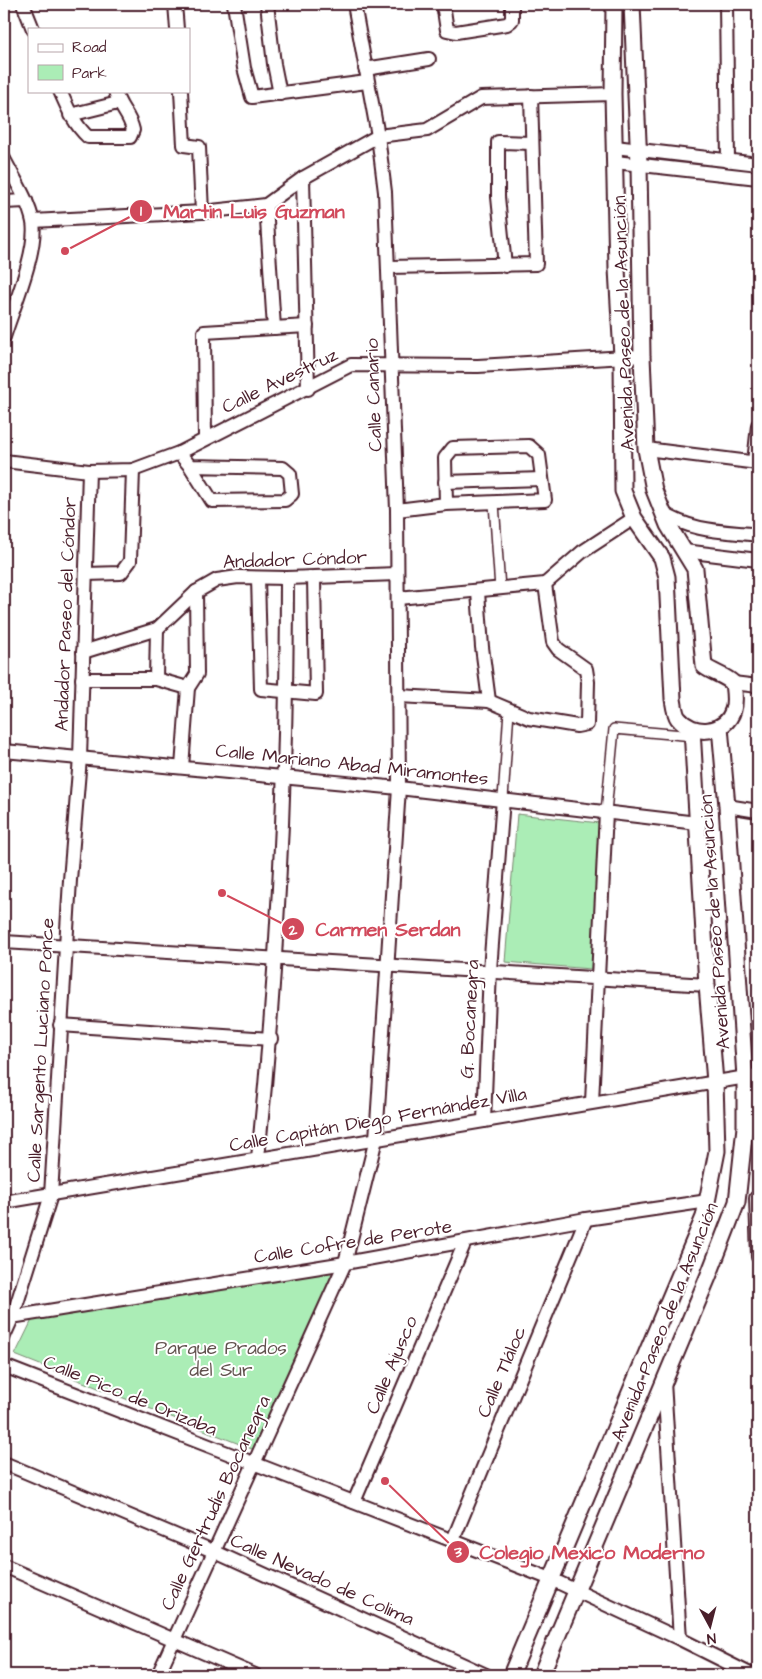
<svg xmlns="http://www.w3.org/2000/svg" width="762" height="1679" font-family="'Architects Daughter',sans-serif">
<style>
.green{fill:#abedb6;stroke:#7a8670}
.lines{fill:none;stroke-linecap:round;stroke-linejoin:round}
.pedestrian-casing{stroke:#4a1f2b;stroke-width:12}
.minor-casing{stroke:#4a1f2b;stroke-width:16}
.tertiary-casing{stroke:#4a1f2b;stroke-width:19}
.pedestrian{stroke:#fff;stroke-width:9}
.minor{stroke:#fff;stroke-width:12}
.tertiary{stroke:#fff;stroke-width:15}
.labels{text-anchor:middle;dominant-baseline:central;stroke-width:4;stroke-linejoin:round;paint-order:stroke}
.street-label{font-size:19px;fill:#4a1f2b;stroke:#fff}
.park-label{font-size:19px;fill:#62524e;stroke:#fff}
.leader{fill:none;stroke:#d1495b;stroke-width:2}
.callout-dot{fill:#d1495b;stroke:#fff;stroke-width:2}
.mark-label{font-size:15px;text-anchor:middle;font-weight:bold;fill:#fff}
.callout-label{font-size:20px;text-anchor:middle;font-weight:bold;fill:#d1495b;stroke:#fff;stroke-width:4;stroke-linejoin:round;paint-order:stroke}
</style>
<rect width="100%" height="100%" fill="#fff"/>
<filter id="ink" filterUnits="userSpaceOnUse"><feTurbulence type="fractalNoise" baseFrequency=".02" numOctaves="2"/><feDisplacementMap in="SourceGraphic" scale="10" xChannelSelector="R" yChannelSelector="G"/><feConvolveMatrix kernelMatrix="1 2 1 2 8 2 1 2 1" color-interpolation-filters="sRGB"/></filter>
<g filter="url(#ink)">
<!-- green -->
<g class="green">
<path d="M517 814 600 823 591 969 505 962Z"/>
<path d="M340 1269 257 1451 15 1355 33 1318Z"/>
</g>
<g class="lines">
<defs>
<g id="pedestrian">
<path d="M494 503 500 589"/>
<path d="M503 799 509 710"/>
<path d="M606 812 614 729 694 736"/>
</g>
<g id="minor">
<path d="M23 4 33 29"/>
<path d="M175 4 177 29"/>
<path d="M234 4 244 68 252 97 367 82"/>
<path d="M267 4 274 64 280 94"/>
<path d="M443 4 447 30 456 32 507 24 512 20V4"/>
<path d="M726 4 728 161"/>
<path d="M365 69 429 59"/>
<path d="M60 91C68 109 74 124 88 137H130L133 130C129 113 119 108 115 91"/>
<path d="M181 91 184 145 199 147 202 212"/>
<path d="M70 115 118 103"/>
<path d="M615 147 758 164"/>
<path d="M4 159C14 179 28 199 33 222 38 250 13 308 4 337"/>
<path d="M615 162 758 178"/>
<path d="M303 178 308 389"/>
<path d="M4 202 26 201"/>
<path d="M266 205 274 328"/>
<path d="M33 221 202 212 266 205 303 178 378 136 427 130 481 98 613 94"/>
<path d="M505 266 498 197V142L531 143"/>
<path d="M389 267 536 264 531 96"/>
<path d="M205 439 204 332 307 326"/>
<path d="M646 449 758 463"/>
<path d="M179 453 190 466 212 501 285 500 292 494 290 474 283 468 190 466"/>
<path d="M4 461 89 471 133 470 179 453 351 365 478 366 642 356"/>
<path d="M754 462 758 425"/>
<path d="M445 482 542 479"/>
<path d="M397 510 446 504 545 500 539 455 529 446 453 448 445 458 446 504"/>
<path d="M663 513C692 532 725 531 758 535"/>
<path d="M684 551 758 560"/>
<path d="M86 574 121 573 130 561 133 470"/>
<path d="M258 578 261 689 316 694 314 578"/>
<path d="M545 584 582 552 634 518"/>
<path d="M478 592 482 647 489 701"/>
<path d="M398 598 545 584"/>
<path d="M83 652 157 629 196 592 217 580 238 577 287 578 397 574"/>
<path d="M82 679H156L188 688"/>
<path d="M156 679 157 629"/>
<path d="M733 683 758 686"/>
<path d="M399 696 489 701 529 718 577 726 587 724 588 682 586 669 558 649 553 642 545 584"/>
<path d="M4 751 399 788 697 823"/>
<path d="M182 767 188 688 197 674 196 592"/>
<path d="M727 806 758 811"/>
<path d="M4 942 707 985"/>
<path d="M60 1025 271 1039"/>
<path d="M592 1102 606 812"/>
<path d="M484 1121 490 970 503 799"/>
<path d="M258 1158C278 966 287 772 287 578"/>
<path d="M756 1198 758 1257"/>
<path d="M4 1202 758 1075"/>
<path d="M5 1318 345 1263 586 1219 708 1201"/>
<path d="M4 1336 13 1316 51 1195 70 880 80 758 89 471"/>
<path d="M4 1366 551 1579 680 1639 752 1675"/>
<path d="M664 1382 680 1639"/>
<path d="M4 1463 213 1551 486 1675"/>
<path d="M354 1502 465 1242"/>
<path d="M453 1540 586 1219"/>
<path d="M4 1566 255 1675"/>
<path d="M158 1675 345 1263 376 1139 399 788 397 510 385 192 378 136 354 4"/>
</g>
<g id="tertiary">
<path d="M614 4 613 94 617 269 622 356 623 491 634 518 662 558 667 577 673 699C674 705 675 714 678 718 693 737 726 734 733 710 736 701 734 692 733 683 724 675 713 673 704 666L695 569 668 525 654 490 646 449 642 356 639 164 632 4"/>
<path d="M511 1675 704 1217 717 1151 715 1082 707 985 692 729"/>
<path d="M541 1675 708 1277 737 1202 745 1127V1077L727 806 720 727"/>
</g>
</defs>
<!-- pedestrian casing -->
<use href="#pedestrian" class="pedestrian-casing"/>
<!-- minor casing -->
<use href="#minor" class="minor-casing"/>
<!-- tertiary casing -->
<use href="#tertiary" class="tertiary-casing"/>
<!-- pedestrian -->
<use href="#pedestrian" class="pedestrian"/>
<!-- minor -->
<use href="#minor" class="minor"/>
<!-- tertiary -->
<use href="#tertiary" class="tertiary"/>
</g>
</g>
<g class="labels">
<!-- street labels -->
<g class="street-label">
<text transform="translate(624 323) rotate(-92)">Avenida Paseo de la Asunción</text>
<text transform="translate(280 381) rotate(-26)">Calle Avestruz</text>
<text transform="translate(374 395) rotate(-92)">Calle Canario</text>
<text transform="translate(295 560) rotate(-2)">Andador Cóndor</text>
<text transform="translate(66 614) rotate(-88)">Andador Paseo del Cóndor</text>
<text transform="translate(352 765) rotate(6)">Calle Mariano Abad Miramontes</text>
<text transform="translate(715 922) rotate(-94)">Avenida Paseo de la Asunción</text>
<text transform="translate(470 1019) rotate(-87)">G. Bocanegra</text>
<text transform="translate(41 1050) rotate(-87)">Calle Sargento Luciano Ponce</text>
<text transform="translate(378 1120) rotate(-10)">Calle Capitán Diego Fernández Villa</text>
<text transform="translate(353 1242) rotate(-9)">Calle Cofre de Perote</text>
<text transform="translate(665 1322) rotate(-68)">Avenida Paseo de la Asunción</text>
<text transform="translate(392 1365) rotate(-67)">Calle Ajusco</text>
<text transform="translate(502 1372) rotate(-67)">Calle Tláloc</text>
<text transform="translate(130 1396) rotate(22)">Calle Pico de Orizaba</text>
<text transform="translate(216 1503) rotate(-65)">Calle Gertrudis Bocanegra</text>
<text transform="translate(322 1580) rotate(24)">Calle Nevado de Colima</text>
</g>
<!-- park labels -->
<g class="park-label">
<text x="221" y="1348">Parque Prados<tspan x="221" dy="22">del Sur</tspan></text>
</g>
</g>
<!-- callouts -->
<path class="leader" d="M65 251L141 211M222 893L293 929M385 1481L458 1552"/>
<g class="callout-dot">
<circle cx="65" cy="251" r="5"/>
<circle cx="222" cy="893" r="5"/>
<circle cx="385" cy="1481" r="5"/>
<circle cx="141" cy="211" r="12"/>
<circle cx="293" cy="929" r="12"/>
<circle cx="458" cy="1552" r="12"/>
</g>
<g class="mark-label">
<text x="141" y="216">1</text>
<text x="293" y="935">2</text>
<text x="458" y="1557">3</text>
</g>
<g class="callout-label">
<text x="254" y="218">Martin Luis Guzman</text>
<text x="388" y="936">Carmen Serdan</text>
<text x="592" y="1559">Colegio Mexico Moderno</text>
</g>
<!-- margin -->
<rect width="762" height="1679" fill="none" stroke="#fff" stroke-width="20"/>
<rect x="10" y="10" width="742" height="1659" fill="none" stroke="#4a1f2b" stroke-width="2" filter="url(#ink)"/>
<!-- legend -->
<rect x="28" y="28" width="162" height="65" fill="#ffffff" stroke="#b7a5aa"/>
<rect x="38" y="44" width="25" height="8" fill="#ffffff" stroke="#b7a5aa"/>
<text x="72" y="52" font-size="15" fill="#4a1f2b">Road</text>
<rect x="38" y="65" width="25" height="15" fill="#abedb6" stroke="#b7a5aa"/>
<text x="72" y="78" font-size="15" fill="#4a1f2b">Park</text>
<!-- north arrow -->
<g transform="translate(710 1626) rotate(173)" stroke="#ffffff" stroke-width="4" paint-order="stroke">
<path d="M0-4L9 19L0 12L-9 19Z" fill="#4a1f2b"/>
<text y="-8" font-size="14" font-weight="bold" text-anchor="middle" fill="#4a1f2b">N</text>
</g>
</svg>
